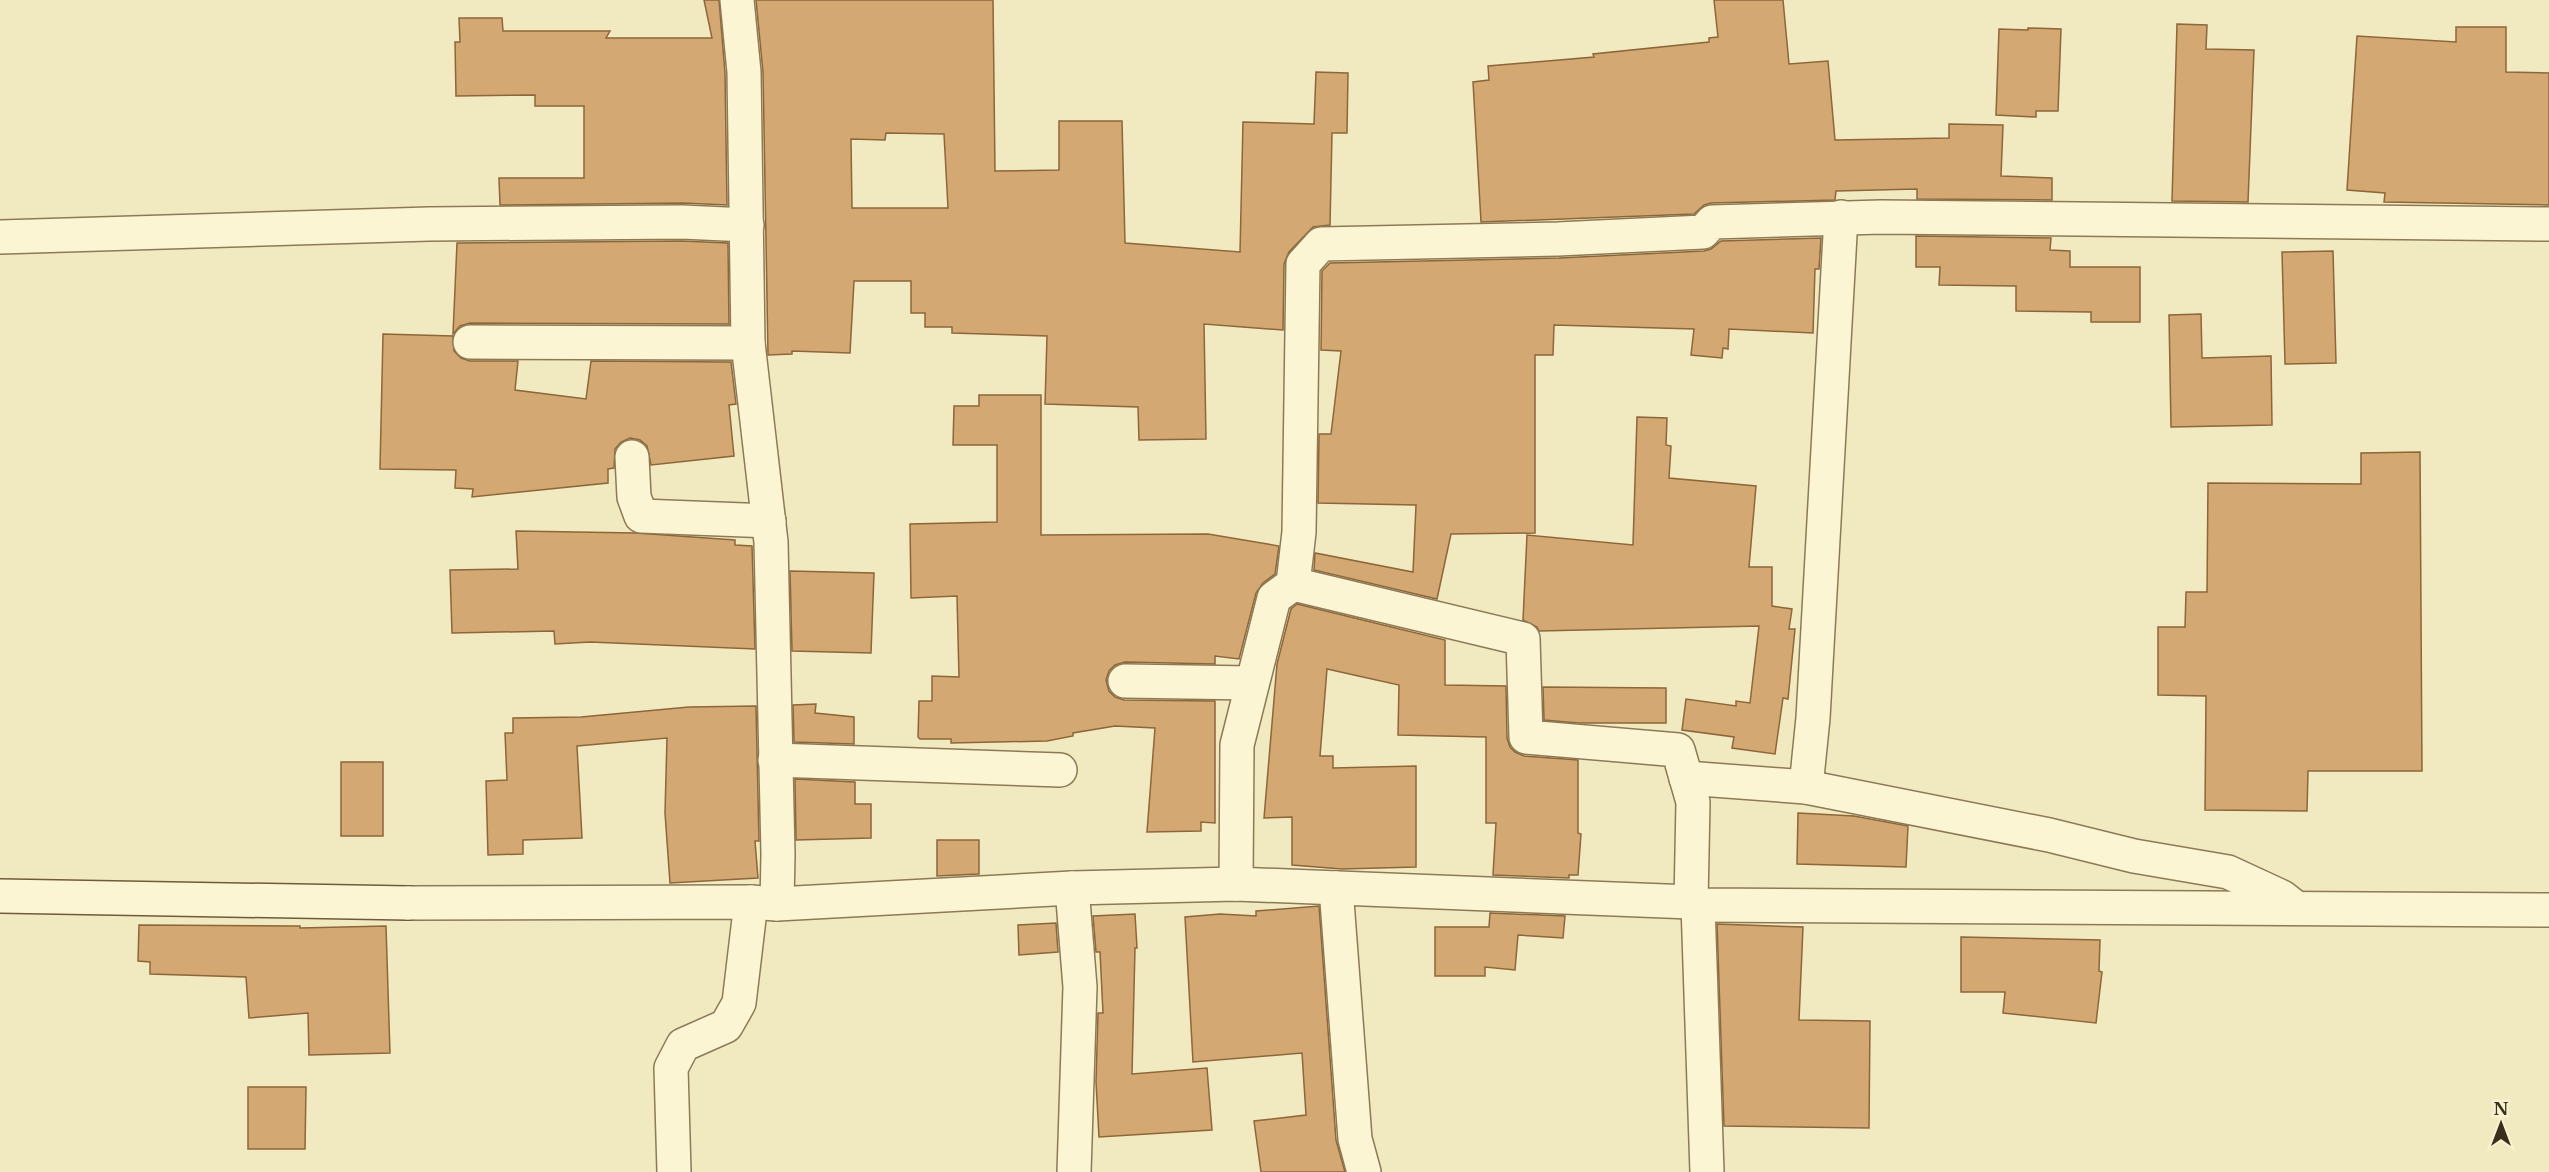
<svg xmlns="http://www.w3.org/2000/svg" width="2549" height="1172" font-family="'Libre Baskerville',serif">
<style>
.building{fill:#d3a872;stroke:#8d663a;stroke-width:1.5;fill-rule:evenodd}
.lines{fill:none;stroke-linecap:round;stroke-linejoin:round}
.street-casing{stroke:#8c7a56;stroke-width:36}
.secondary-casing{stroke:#6e5b39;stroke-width:36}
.street{stroke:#fcf5d3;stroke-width:33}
.secondary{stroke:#fcf5d3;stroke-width:33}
</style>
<rect width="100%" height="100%" fill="#f1e9c0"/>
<!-- building -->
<g class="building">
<path d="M704 0H719L725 73 727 205 682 203 500 205 499 178H584V106H535V95L456 96 455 42H460L459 18H502L503 31H610L606 38H712Z"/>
<path d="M756 0H993L995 171 1059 170V121H1122L1125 243 1240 252 1243 122 1314 124 1316 72 1348 73 1347 133H1332L1330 225 1313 227 1289 252 1284 264 1283 330 1204 324 1206 439 1139 440 1138 407 1045 404 1047 336 952 333V327H925V313H911V281H854L850 353 792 351V354L768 355 763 72ZM886 133 944 134 948 208H852L851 139 885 140Z"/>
<path d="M1714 0H1783L1789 64 1828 61 1835 140 1949 138V124L2003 125 2001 176 2052 178V200L1917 199V189L1836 191 1835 200 1711 203 1704 205 1694 214 1481 222 1473 82 1489 80 1488 66 1594 57 1593 54 1709 42V38L1718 37Z"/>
<path d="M2177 24 2207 25 2206 49 2254 50 2248 202 2172 201Z"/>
<path d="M2456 27H2506V72L2549 73V205L2384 202 2385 193 2347 190 2357 36 2456 42Z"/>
<path d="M2028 28 2061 29 2058 111H2036V117L1996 115 1999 29 2028 30Z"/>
<path d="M1916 236 2051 238 2050 250 2070 251V267H2140V322H2091V312L2016 311V286L1939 285 1940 267H1916Z"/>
<path d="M1821 238 1819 269H1815L1813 333 1729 329 1728 349 1723 348 1722 358 1691 355 1694 329 1554 325 1553 355H1535V533L1451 534 1437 599 1314 570 1315 553 1413 572 1416 505 1318 503 1319 434H1331L1341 351 1321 350 1322 271 1330 263 1559 258 1704 251 1711 249 1721 241Z"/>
<path d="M682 241 728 243 729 324 470 323 460 326 453 334 457 243Z"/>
<path d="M2333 251 2336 363 2285 364 2282 252Z"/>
<path d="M2201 314 2202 358 2271 356 2272 425 2171 427 2169 315Z"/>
<path d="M383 334 453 336 454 351 461 358 470 361H518L515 390 586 399 591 361 731 362 736 404 729 405 734 456 651 465 647 446 640 440 630 438 621 442 615 449 614 468 608 469V483L472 497 473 489 455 488 456 470 380 469Z"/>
<path d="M979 395H1041V535L1208 534 1279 546 1275 574 1263 583 1256 593 1239 659 1215 656V664L1125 662 1115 665 1109 671 1106 680 1109 691 1115 697 1124 700 1215 701V823L1201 822V831L1147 832 1155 728 1115 726 1073 733V736L1047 741 951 743V739H920L918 737 919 701H932V676L959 677 957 596 911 598 910 524 997 522V445H953L954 406H979Z"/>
<path d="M1637 417 1667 418 1666 445 1671 446 1669 478 1756 486 1749 567H1772V606L1792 609 1789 629H1795L1788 699 1783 698 1775 754 1732 748 1734 737 1682 730 1686 699 1736 706V701L1750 703 1759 626 1539 631 1537 627 1523 620 1527 535 1633 545Z"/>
<path d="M2420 452 2422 771H2308L2307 811 2205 810 2206 696 2158 695V627H2185L2186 592H2207L2208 483 2361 484V453Z"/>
<path d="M516 531 636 533 735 540V545L752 546 755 649 590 642 555 644 554 631 452 633 450 570 518 569Z"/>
<path d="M790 571 874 573 871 653 792 651Z"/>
<path d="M1297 604 1445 640V685L1506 686 1507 738 1510 747 1515 752 1524 756 1578 760V833L1581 834 1578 875H1569V878L1493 875 1496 823H1486V737L1398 735 1399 685 1327 669 1320 756H1333V768L1416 766V867L1342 869 1292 865V817L1264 818 1277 664 1291 609Z"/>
<path d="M1543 687 1666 688V723H1578L1544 720Z"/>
<path d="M816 704 815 713 854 717V744L794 742 793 705Z"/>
<path d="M756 706 759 841H755L758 878 670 883 665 813 667 738 577 746 582 838 523 840V854L488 855 486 781 507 780 505 733H513V718L581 717 689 707Z"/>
<rect x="341" y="762" width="42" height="74"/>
<path d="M795 779 855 782V804H871V838L796 840Z"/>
<path d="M1798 813 1854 816 1908 826 1906 867 1797 864Z"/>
<path d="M937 840H979V874L937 876Z"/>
<path d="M1319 906 1336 1140 1345 1172H1261L1254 1121 1306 1115 1302 1053 1193 1062 1185 917 1220 914 1256 916V911Z"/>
<path d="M1490 913 1565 916 1563 938 1518 935 1515 970 1485 967V976H1435V927H1489Z"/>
<path d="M1135 914 1137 948H1135L1132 1074 1207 1068 1212 1130 1099 1137 1096 1082 1098 1013H1103L1100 952H1096L1093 916Z"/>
<path d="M1056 923 1058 952 1019 955 1018 925Z"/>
<path d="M1717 924 1803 927 1799 1020 1870 1021 1869 1128 1724 1126Z"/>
<path d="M139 925 300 926V928L386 926 390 1053 309 1055 308 1013 249 1018 246 977 150 974V962L138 961Z"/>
<path d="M1961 937 2100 940 2099 971 2102 972 2096 1023 2003 1013 2005 992H1961Z"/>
<path d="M248 1087H306L305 1149H248Z"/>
</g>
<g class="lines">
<defs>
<g id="street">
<path d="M737 0 744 72 748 343 771 542 778 854 777 904"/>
<path d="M0 237 429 224 682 222 747 225"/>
<path d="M470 342 748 343"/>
<path d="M632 457 634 497 641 516 769 521"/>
<path d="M1293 584 1523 639 1526 737 1678 750 1693 802 1691 902"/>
<path d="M1125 681 1251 683"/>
<path d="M775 760 1060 770"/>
<path d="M1686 778 1806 787 2049 835 2134 856 2228 872 2282 897 2296 908"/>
<path d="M1806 787 1813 718 1841 217"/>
<path d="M1236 884 1237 745 1274 598 1293 584 1299 532 1303 264 1321 244 1558 239 1703 232 1712 222 1881 217 2549 224"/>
<path d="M1072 888 1080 987 1074 1172"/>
<path d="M1336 888 1355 1139 1364 1172"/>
<path d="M408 903 751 902 777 904 1072 888 1236 884 1691 902 1698 905 2549 910"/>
<path d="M1698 905 1707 1172"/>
<path d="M674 1172 671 1068 683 1045 726 1026 739 1003 751 902"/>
</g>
<path id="secondary" d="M0 896 408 903"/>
</defs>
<!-- street casing -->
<use href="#street" class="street-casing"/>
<!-- secondary casing -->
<use href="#secondary" class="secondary-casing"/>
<!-- street -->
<use href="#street" class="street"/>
<!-- secondary -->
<use href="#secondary" class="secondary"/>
</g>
<!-- north arrow -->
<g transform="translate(2501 1124)" stroke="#f8f2d0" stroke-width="4.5" paint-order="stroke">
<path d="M0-4.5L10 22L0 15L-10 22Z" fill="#3a2f1c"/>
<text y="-9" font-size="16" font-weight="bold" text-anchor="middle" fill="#3a2f1c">N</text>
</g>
</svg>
